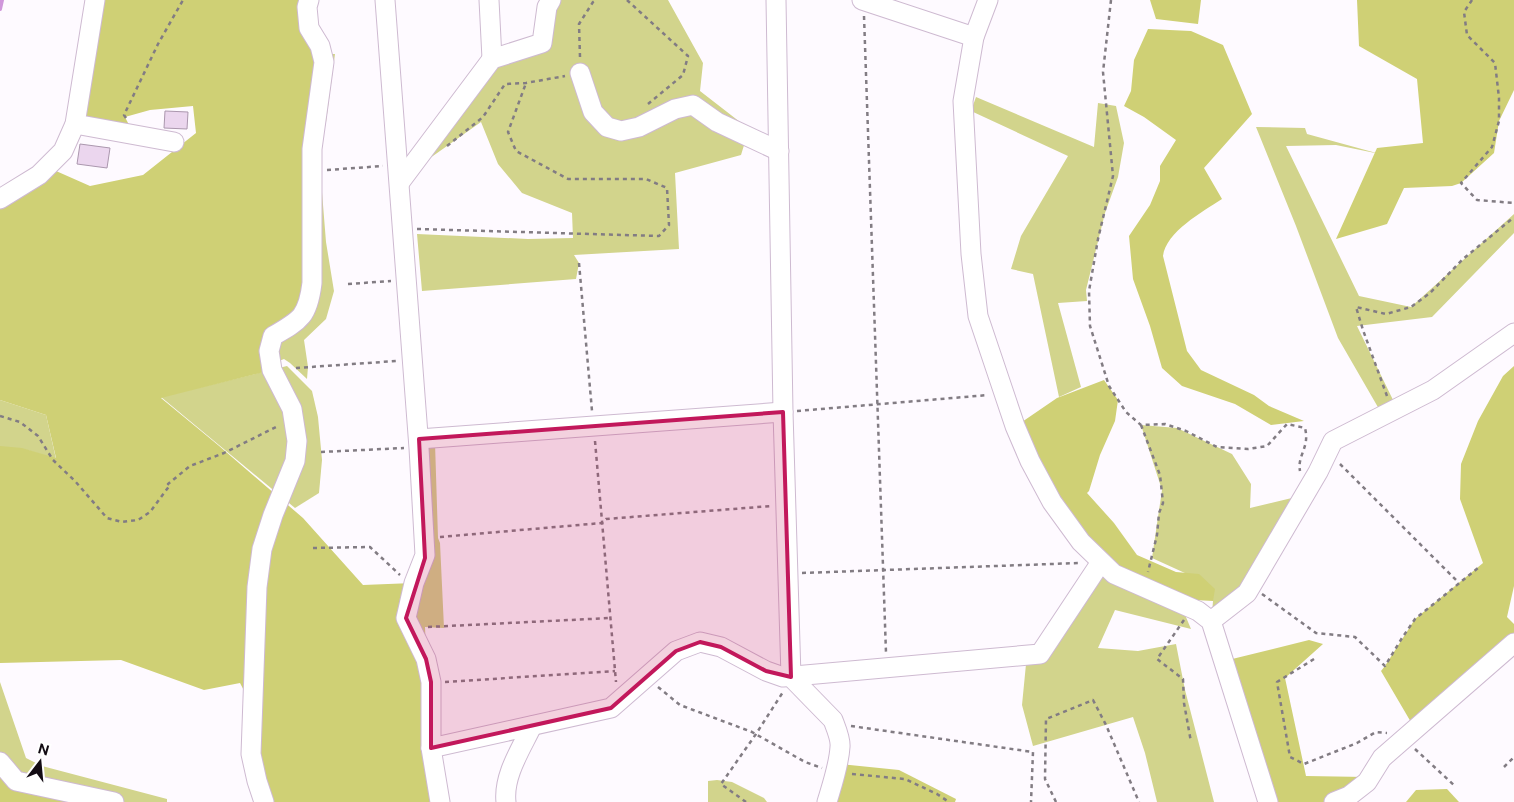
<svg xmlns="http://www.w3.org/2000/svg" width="1514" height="802" font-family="'Public Sans',sans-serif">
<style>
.green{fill:#d2d48c}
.forest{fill:#cfd075}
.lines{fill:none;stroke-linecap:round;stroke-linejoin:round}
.stream{stroke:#d097db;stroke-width:4}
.building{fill:#ebd6ee;stroke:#ab97ae}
.minor-casing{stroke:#cebad1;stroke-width:21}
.path{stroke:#827c83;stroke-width:2.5;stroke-dasharray:4 4;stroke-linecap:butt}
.minor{stroke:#fff;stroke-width:19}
.marked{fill:#c2185b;fill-opacity:0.2;stroke:#c2185b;stroke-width:4;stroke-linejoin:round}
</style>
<rect width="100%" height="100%" fill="#fefaff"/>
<!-- green -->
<g class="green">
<path d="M556 0H668L703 63 700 91 749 129 741 155 675 173 679 249 574 255 579 263 576 279 422 291 417 234 528 239 573 238 572 213 522 193 498 164 481 122 406 175 492 59 537 37Z"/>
<path d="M326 54H335L326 122 319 155 326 242 334 291 326 319 304 340 308 367 307 379 290 363 284 359 271 364Z"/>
<path d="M976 97 1094 147 1098 103 1116 106 1124 143 1118 177 1105 213 1086 290 1087 301 1058 303 1081 387 1059 397 1033 274 1011 269 1021 236 1068 156 971 111Z"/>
<path d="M1256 127 1305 128 1307 134 1380 154 1336 145 1286 146 1359 296 1411 307 1514 214V233L1432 317 1357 326 1394 402 1379 409 1338 338 1296 226Z"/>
<path d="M287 366 312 391 318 417 322 460 319 493 295 508 161 397Z"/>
<path d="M0 400 46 415 56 459 27 450 0 447Z"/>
<path d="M1141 425 1177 428 1232 454 1251 484 1250 508 1296 497 1247 593 1212 614 1213 601 1209 584 1152 558 1162 490Z"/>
<path d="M419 442 435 443 438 538 440 543 444 628 425 627 426 651 416 637 413 587 425 555Z"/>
<path d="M1105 565 1183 610 1191 629 1115 610 1098 648 1138 651 1176 644 1185 690 1214 802H1157L1145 753 1133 717 1033 746 1022 705 1027 654Z"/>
<path d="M0 682 26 758 42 766 167 799V802H111L20 784 0 762Z"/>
<path d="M717 780 732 782 764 798 767 802H708V781Z"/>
</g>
<!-- forest -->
<g class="forest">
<path d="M97 0H308L324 62 310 302 273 336 272 370 161 398 218 445 303 518 363 585 413 583 406 618 426 659 440 802H265L252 706 240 683 204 690 121 660 0 663V446L22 448 56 458 46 415 0 400V199L47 167 90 186 143 175 196 133 193 106 150 110 125 117 134 135 80 125Z"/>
<path d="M1150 0H1201L1198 24 1156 19Z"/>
<path d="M1357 0H1514V90L1499 121 1494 153 1461 183 1452 186 1404 188 1387 224 1336 239 1377 148 1423 143 1417 79 1359 46Z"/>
<path d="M1148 29 1191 31 1223 45 1252 114 1204 168 1222 199C1202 212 1166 232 1163 256L1187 351 1201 370 1254 395 1269 406 1304 421 1271 425 1235 404 1182 386 1162 368 1150 326 1133 279 1129 236 1150 205 1160 181V166L1176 140 1144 117 1124 106 1131 91 1134 60Z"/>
<path d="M1514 366V586L1507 617 1514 624V634L1415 729 1381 671 1385 666 1415 619 1483 563 1460 499 1461 464 1478 421 1503 376Z"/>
<path d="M1104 380 1118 400 1115 421 1100 455 1089 491 1087 493 1114 523 1137 555 1176 572 1199 574 1215 589 1213 601 1195 600 1101 562 1055 507 1019 424 1057 398Z"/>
<path d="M1309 640 1323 644 1285 678 1306 776 1366 777 1331 802H1268L1252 751 1237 670 1224 661Z"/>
<path d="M840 764 899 770 956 799 955 802H828Z"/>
<path d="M0 765 5 783 82 802H0Z"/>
<path d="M1447 789 1459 802H1406L1416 790Z"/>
</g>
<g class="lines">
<!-- stream -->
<path class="stream" d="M0 9 2 0"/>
</g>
<!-- building -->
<g class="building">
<path d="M165 111 188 112 187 129 164 128Z"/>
<path d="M80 144 110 148 107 168 77 164Z"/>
</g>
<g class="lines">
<defs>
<g id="minor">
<path d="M385 0 419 448 425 555 414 583 406 618 426 659 431 682V748L440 802"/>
<path d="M489 0 492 59"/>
<path d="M776 0 783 412 791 677 833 720C836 728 841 739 840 747 839 765 832 785 827 802"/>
<path d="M862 0 974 37"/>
<path d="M988 0 974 37 963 101 971 254 978 316 1015 426 1030 461 1052 502 1081 542 1114 574 1198 611 1211 621 1268 802"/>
<path d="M580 73 593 112 607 127 621 131 639 127 675 109 693 105 717 122 779 151"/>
<path d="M75 124 174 142"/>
<path d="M400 182 492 59 542 43 547 7 551 0"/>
<path d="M0 199 39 175 63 151 75 124 95 0"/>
<path d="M419 439 783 412"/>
<path d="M1211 621 1247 593 1318 472 1333 441 1433 390 1514 333"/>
<path d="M431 748 611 708 676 651 700 642 721 647 766 671 783 677 1040 654 1101 562"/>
<path d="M0 762 16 781 114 802"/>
<path d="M264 802 257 781 251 754 257 587 262 549 273 515 295 461 297 441 292 409 272 370 269 351 273 336C301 320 308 316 312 283V149L324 62 320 46 309 28 307 7 309 0"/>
<path d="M506 802C503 776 521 749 532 726"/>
<path d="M1334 802 1349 796 1367 782 1382 758 1514 643"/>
</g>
</defs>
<!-- minor casing -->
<use href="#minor" class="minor-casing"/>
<!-- path -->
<g class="path">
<path d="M627 0 688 56 683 75 648 104"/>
<path d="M1111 0 1103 72 1113 176 1098 239 1089 291 1090 326 1109 386 1126 412 1141 425 1165 424 1186 431 1217 447 1248 449 1267 446 1287 424 1305 428C1310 448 1297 455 1300 471"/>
<path d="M1472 0 1464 12 1467 35 1495 63 1499 98V121L1492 147 1461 183 1477 200 1514 203"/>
<path d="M864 16 886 653"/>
<path d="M580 57 579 24 593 2 596 0"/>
<path d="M126 118 124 115 158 44 183 0"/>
<path d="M447 146 483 117 505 84 526 83 565 76"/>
<path d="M327 170 383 166"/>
<path d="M417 229 659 236 669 225 667 188 646 179H568L516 151 508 132 526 83"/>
<path d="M579 263 592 411"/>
<path d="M348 284 391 281"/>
<path d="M296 368 396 361"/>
<path d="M1387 396 1363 330 1356 307 1386 314 1411 307 1430 293 1463 259 1513 218H1514"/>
<path d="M797 411 988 395"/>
<path d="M0 416 20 422 38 436 53 460 75 481 107 518 122 522 138 520 150 512 170 485 168 484 190 466 224 453 278 426"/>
<path d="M1141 425 1160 475 1163 503 1159 513 1157 535 1148 572"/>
<path d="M595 441 616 682"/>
<path d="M321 452 404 448"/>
<path d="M1340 464 1458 582"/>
<path d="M440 537 602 523 606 519 771 506"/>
<path d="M313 548 370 547 400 575"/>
<path d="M802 573 1079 563"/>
<path d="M1262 594 1316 633 1355 637 1385 666 1402 638 1415 619 1478 568"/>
<path d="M1184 620 1157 659 1183 679 1184 703 1191 742"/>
<path d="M428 627 610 618"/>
<path d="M1314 659 1277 682 1290 757 1304 764 1357 743 1376 732 1387 733"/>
<path d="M445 682 615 671"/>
<path d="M658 687 680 705 752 732 805 762 822 768"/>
<path d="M851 726 1033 752 1031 802"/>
<path d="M1415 749 1456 787"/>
<path d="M1504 767 1514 757"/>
<path d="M852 774 905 779 937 794 949 802"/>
<path d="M746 802 721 784 756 734 783 692"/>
<path d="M1056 802 1045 779 1046 719 1093 700 1106 725 1139 802"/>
</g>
<!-- minor -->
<use href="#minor" class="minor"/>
</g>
<!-- marked area -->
<path class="marked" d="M783 412 791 677 766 671 721 647 700 642 676 651 611 708 431 748V682L426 659 406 618 425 558 419 439Z"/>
<!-- north arrow -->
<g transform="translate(40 762) rotate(16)" stroke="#ffffff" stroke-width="4" paint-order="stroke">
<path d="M0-4L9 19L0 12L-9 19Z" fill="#130c14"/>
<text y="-8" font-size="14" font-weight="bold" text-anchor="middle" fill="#130c14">N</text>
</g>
</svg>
